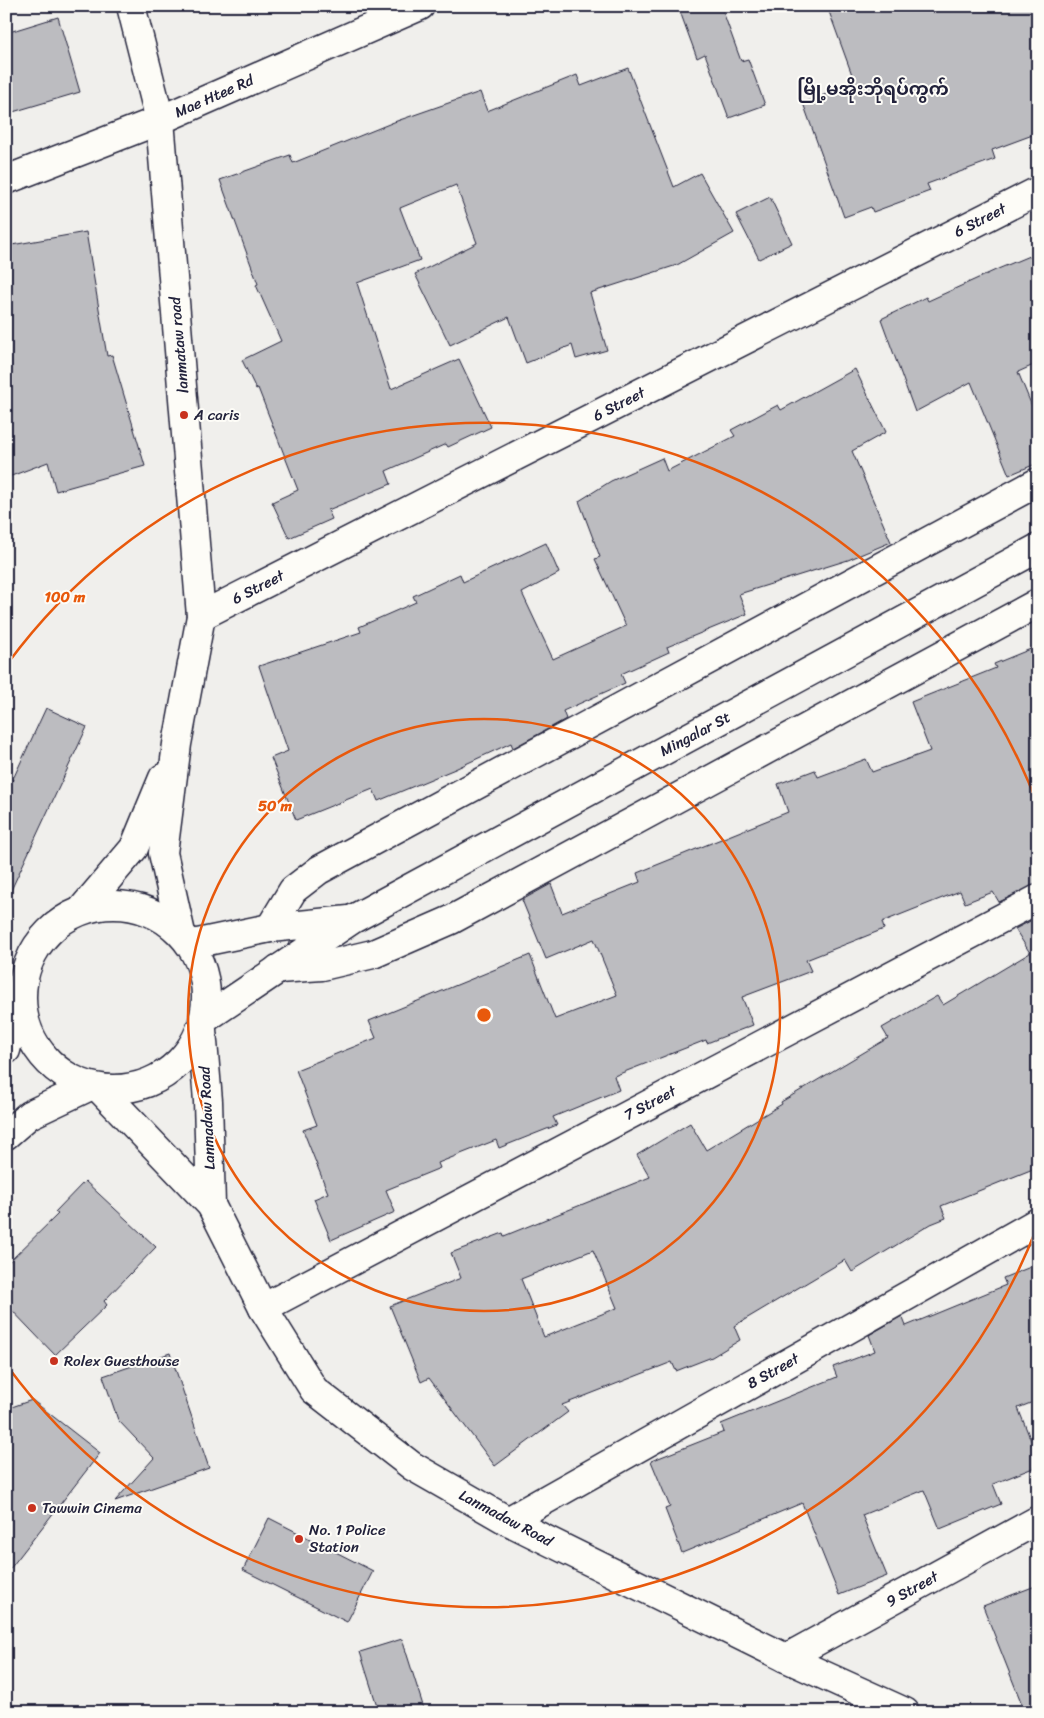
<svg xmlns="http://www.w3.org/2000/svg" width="1044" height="1718" font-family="Sriracha,'Noto Sans Myanmar',sans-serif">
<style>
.building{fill:#bcbcc0;stroke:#22223b;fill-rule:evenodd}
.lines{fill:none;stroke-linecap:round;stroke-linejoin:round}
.street-casing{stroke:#22223b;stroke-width:31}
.secondary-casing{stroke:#22223b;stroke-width:31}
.primary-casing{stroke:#22223b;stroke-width:31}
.street{stroke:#fdfcf7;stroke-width:28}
.secondary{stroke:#fdfcf7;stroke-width:28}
.primary{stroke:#fdfcf7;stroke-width:28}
.ring{fill:none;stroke:#e8590c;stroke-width:2.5}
.poi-dot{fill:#c8321e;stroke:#fdfcf7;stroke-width:2}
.labels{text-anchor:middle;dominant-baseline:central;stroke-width:4;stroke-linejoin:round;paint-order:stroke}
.street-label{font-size:15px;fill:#22223b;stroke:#fdfcf7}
.poi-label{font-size:15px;fill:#22223b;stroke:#fdfcf7;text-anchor:start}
.quarter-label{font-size:18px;font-weight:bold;fill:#22223b;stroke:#fdfcf7}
.centre{fill:#e8590c;stroke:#fdfcf7;stroke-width:2.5}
.ring-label{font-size:15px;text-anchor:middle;font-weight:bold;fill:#e8590c;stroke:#fdfcf7;stroke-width:4;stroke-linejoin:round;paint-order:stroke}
</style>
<rect width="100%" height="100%" fill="#f0efec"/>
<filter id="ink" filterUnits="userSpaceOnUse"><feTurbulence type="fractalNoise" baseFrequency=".02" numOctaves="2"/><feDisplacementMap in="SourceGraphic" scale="10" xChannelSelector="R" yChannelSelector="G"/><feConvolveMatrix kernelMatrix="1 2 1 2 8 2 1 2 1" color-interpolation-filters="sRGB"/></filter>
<g filter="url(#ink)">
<!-- building -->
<g class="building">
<path d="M678 6H721L741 61 748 59 765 105 729 118 705 54 697 58Z"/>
<path d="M827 6H1038V133L992 150 995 159 927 184 930 191 873 212 871 207 844 217 803 103 855 83Z"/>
<path d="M58 17 80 92 6 114V33Z"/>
<path d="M628 68 674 187 700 173 734 233 677 265 590 293 607 350 576 359 572 345 526 363 509 317 450 345 415 274 477 243 456 185 400 208 420 260 357 283 391 389 459 359 491 427 448 447 446 444 386 471 391 484 328 510 332 519 289 538 272 502 298 490 258 388 256 389 242 360 281 341 256 285 258 284 220 180 290 155 293 163 394 122 480 92 487 111 577 75 581 86Z"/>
<path d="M770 197 792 243 759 259 736 214Z"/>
<path d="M86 232 107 356 112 355 145 466 56 491 48 462 6 478V246Z"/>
<path d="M1038 255V363L1018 372 1038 421V463L1009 475 971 382 915 412 881 319 926 297 928 301 998 269 1029 256 1030 258Z"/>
<path d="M855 369 886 432 852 451 891 542 848 560 739 594 747 614 667 647 669 652 621 674 625 683 563 711 566 719 513 748 511 743 455 769 378 801 373 789 296 820 271 758 288 751 259 666 361 632 359 627 416 602 413 596 460 574 463 582 546 543 559 573 522 593 553 659 626 626 595 559 600 557 579 501 611 481 662 458 667 471 735 436 731 430 778 405 781 410Z"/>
<path d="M1038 646V884L999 902 993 892 965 903 960 891 882 922 884 929 806 960 811 971 742 997 753 1025 707 1043 706 1040 614 1076 619 1090 553 1117 557 1125 499 1148 496 1140 438 1163 440 1168 386 1190 395 1212 331 1240 314 1199 328 1193 303 1130 317 1125 296 1070 376 1038 369 1021 530 955 555 1019 617 995 594 939 546 959 522 900 551 884 562 913 640 882 637 873 788 812 778 784 815 770 818 777 866 759 872 772 930 751 911 702 996 668 994 664Z"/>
<path d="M46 708 87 727 6 901V794Z"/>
<path d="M1038 917V1167L941 1206 946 1218 931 1224 852 1272 845 1260 734 1326 740 1340 712 1357 676 1371 672 1362 562 1405 568 1412 495 1466 429 1378 421 1382 390 1306 461 1278 451 1253 503 1233 504 1236 650 1177 637 1155 690 1123 706 1150 782 1104 781 1102 888 1038 882 1028 937 996 943 1005 1030 953 1015 929ZM593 1250 617 1308 544 1337 521 1279Z"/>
<path d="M85 1181 156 1247 104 1301 107 1305 55 1355 6 1304V1265L58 1214 55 1212Z"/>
<path d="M1038 1264V1400L1018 1408 1038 1458V1466L993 1484 1001 1504 940 1529 924 1490 862 1515 887 1576 839 1595 802 1503 682 1553 665 1509 670 1507 651 1461 724 1432 721 1424 837 1377 833 1367 875 1351 869 1335 902 1316 906 1326 1006 1285 1003 1278Z"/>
<path d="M170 1353 209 1468 115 1501 154 1458 118 1420 103 1376Z"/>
<path d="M32 1400 100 1453 6 1574V1409Z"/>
<path d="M269 1518 373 1571 347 1622 243 1570Z"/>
<path d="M1038 1585V1712H1025L983 1606Z"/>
<path d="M402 1639 425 1712H379L360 1652Z"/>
</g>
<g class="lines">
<defs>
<g id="street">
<path d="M131 6 160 120 201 616 177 744 163 853 180 929"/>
<path d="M201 616 1038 191"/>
<path d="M84 907 134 848 163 778"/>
<path d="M270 928 293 890 319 870 1038 482"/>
<path d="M278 969 322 966 373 954 451 920 1038 603"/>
<path d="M263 1308 1038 899"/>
<path d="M508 1521 1038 1222"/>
<path d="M786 1658 1038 1520"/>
</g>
<g id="secondary">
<path d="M6 180 160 120 420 6"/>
<path d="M202 1030 208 1101 211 1205"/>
<path d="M100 1089 211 1205 263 1308 314 1390 412 1466 508 1521 786 1658 905 1712"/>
</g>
<g id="primary">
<circle cx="114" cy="997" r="92"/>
<path d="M193 944 270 928 349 920"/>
<path d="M206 1018 353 919 1038 548"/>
<path d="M6 1050 18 1003"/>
<path d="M6 1135 29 1115 88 1087"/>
</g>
</defs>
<!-- street casing -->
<use href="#street" class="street-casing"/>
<!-- secondary casing -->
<use href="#secondary" class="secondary-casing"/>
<!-- primary casing -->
<use href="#primary" class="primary-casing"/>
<!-- street -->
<use href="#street" class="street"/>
<!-- secondary -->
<use href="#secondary" class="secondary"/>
<!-- primary -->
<use href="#primary" class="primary"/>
</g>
</g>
<!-- distance rings -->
<g class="ring">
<circle cx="484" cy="1015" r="296"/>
<path d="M1037 1227A592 592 0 0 1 8 1367M8 663A592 592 0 0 1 1037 803"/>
</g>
<!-- markers -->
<g class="poi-dot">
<circle cx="184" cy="415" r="5"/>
<circle cx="54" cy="1361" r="5"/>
<circle cx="32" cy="1508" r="5"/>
<circle cx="299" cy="1539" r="5"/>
</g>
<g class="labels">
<!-- street labels -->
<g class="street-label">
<text transform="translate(214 96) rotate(-24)">Mae Htee Rd</text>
<text transform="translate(980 220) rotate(-27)">6 Street</text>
<text transform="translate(179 345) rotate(-95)">lanmataw road</text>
<text transform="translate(619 404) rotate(-27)">6 Street</text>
<text transform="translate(258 587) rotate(-27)">6 Street</text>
<text transform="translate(695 734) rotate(-28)">Mingalar St</text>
<text transform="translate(650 1103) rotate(-28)">7 Street</text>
<text transform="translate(207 1118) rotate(-93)">Lanmadaw Road</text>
<text transform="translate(773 1371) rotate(-29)">8 Street</text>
<text transform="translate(506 1518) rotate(28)">Lanmadaw Road</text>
<text transform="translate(912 1589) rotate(-29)">9 Street</text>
</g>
<!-- poi labels -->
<g class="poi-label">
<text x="194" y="415">A caris</text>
<text x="64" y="1361">Rolex Guesthouse</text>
<text x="42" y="1508">Tawwin Cinema</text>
<text x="309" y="1530">No. 1 Police<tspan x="309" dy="17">Station</tspan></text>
</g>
<!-- quarter labels -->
<g class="quarter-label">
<text x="873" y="89">မြို့မအိုးဘိုရပ်ကွက်</text>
</g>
</g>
<circle cx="484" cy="1015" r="8" class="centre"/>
<g class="ring-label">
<text x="65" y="602">100 m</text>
<text x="275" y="811">50 m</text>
</g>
<!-- margin -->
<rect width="1044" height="1718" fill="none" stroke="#fdfcf7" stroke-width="25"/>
<rect x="12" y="12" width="1019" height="1693" fill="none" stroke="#22223b" stroke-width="2" filter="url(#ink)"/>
</svg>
